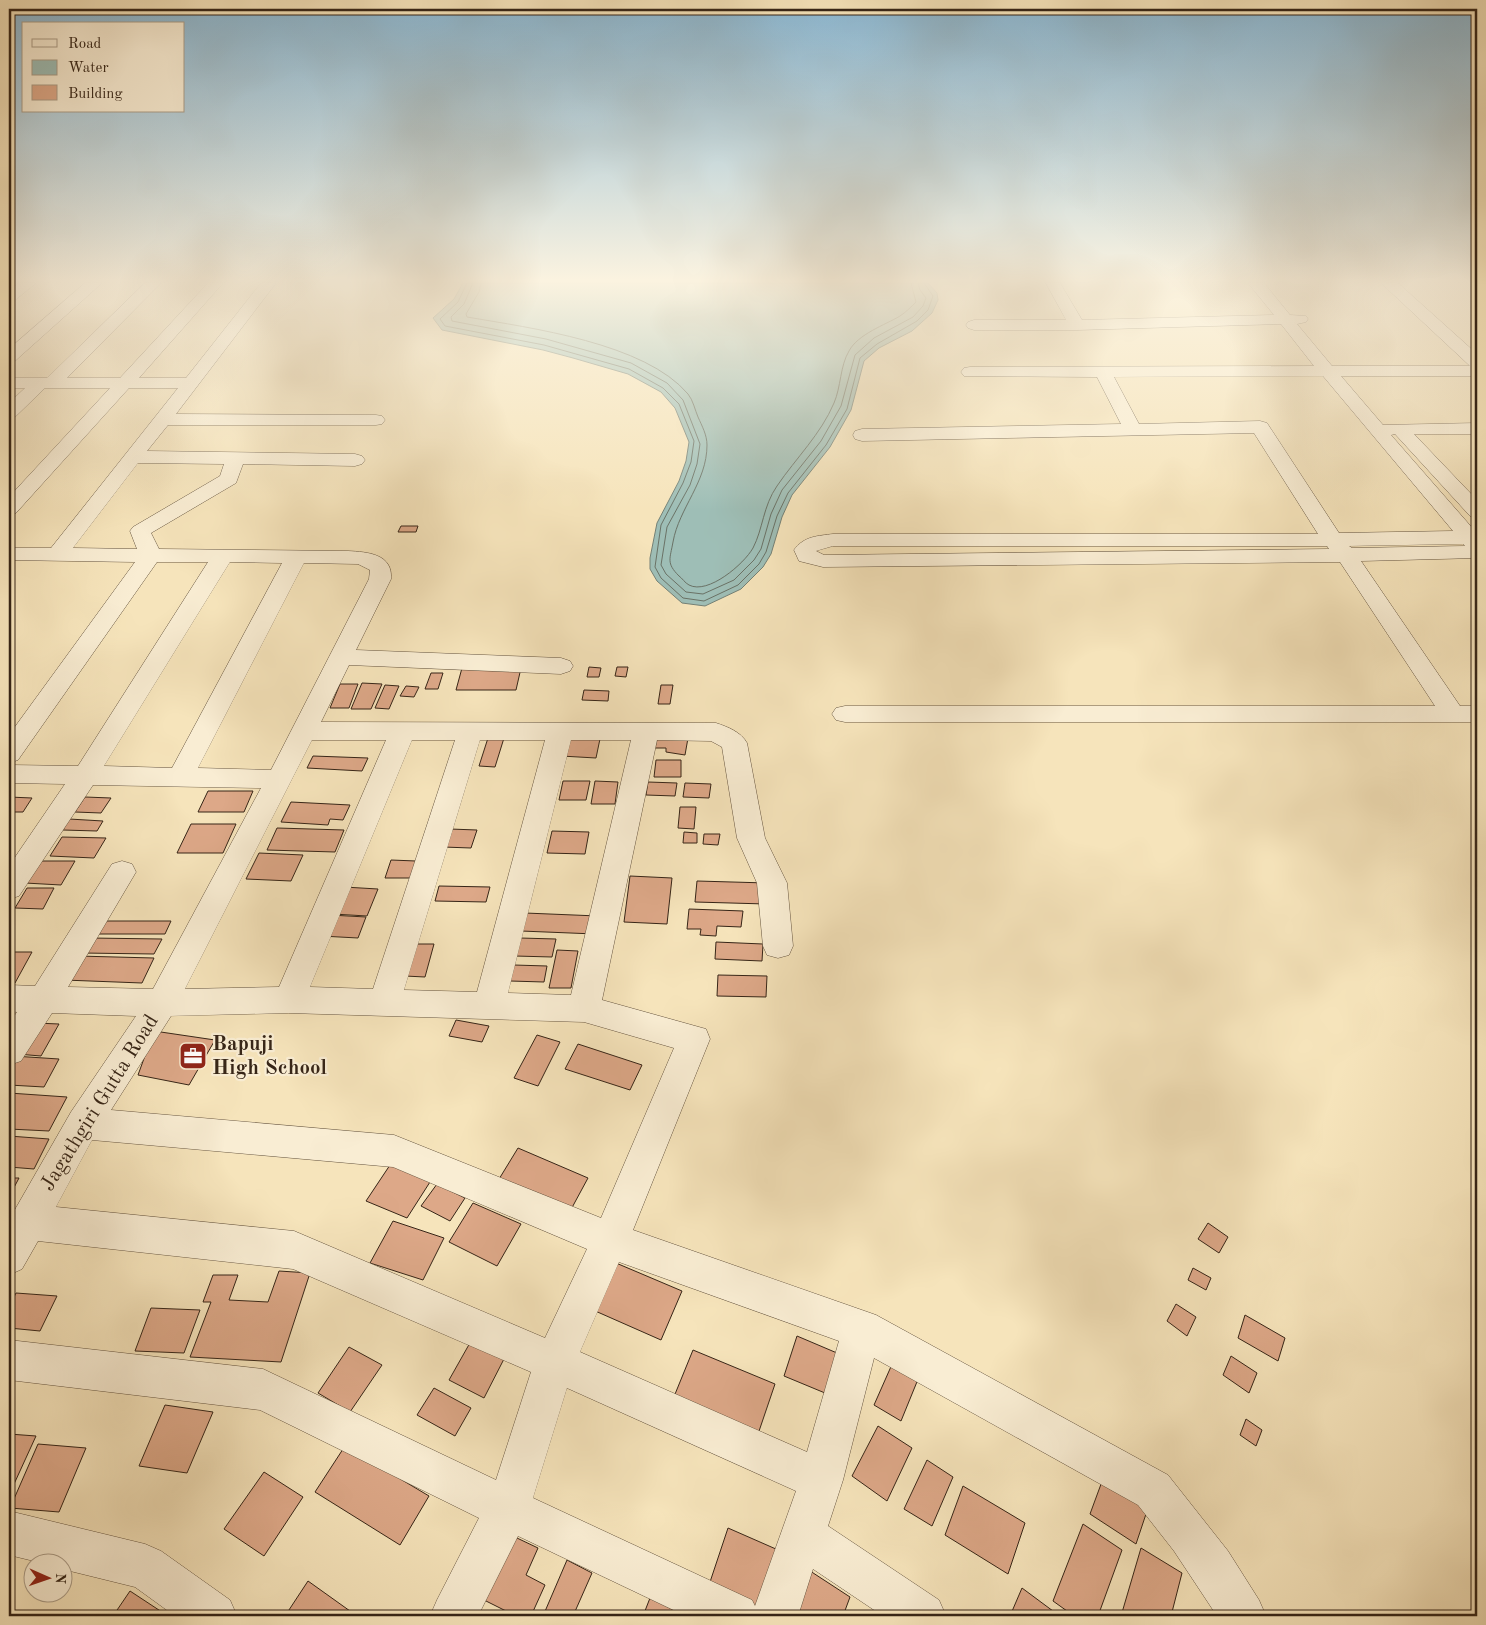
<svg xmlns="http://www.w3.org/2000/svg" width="1486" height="1625" font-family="'Old Standard TT',serif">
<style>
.water{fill:#9ebeb6;stroke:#748176}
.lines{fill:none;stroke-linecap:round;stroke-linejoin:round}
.shore{stroke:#6a7266;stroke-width:1}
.building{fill:#dda888;stroke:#362517}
.minor-casing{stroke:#665540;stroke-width:1}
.minor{fill:#f9edd3;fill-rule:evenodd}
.labels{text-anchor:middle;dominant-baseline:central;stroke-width:4.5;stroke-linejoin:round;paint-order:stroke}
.near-poi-label{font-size:21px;font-weight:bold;fill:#362517;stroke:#f9edd3;text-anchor:start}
.near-street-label{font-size:21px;fill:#362517;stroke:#f9edd3}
</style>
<rect width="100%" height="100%" fill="#f6e4bb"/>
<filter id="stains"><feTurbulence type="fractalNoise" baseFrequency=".004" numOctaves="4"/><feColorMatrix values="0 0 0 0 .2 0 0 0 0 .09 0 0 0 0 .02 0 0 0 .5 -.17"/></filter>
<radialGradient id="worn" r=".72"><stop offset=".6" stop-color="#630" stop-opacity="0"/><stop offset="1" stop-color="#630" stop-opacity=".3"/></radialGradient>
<!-- water -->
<path class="water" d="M463 283H928L937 293 938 300 932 313 912 331 879 348 864 361 851 410 830 447 792 495 782 517 771 554 763 567 741 589 705 606 682 603 657 581 650 569V558L657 523 679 481 686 461 689 442 675 408 661 392 628 374 573 358 543 350 442 330 433 318 454 299Z"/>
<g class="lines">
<!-- shore -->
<g class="shore">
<path d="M467 283 458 302 440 319 445 326 544 345 629 369 663 388 679 404 694 441 691 462 683 483 661 525 655 567 661 578 683 598 704 601 738 585 759 564 766 552 777 516 788 493 826 445 847 409 860 358 877 344 917 321 928 310 933 296 924 283"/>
<path d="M473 283 464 304 451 317 452 321 546 339 631 363 667 383 683 400 700 444 697 464 690 485 667 527 661 565 666 574 686 592 703 594 734 580 754 560 761 549 771 514 782 490 821 441 841 406 855 355 874 338 913 317 923 306 926 298 920 290 918 283"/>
<path d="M481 283 479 292 466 314 467 317C531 328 645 343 688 394 693 400 695 410 698 417 702 426 707 435 707 445 707 482 679 508 673 542 670 559 666 563 679 576 682 578 685 583 689 585 708 595 744 564 753 548 763 529 763 506 777 486 796 458 821 434 834 403 841 387 840 366 849 351 858 334 885 325 900 316 906 312 911 307 916 302L911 283"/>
</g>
</g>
<!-- building -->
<g class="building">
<path d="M401 526H418L416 532H398Z"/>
<path d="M589 667 601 668 599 677H587Z"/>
<path d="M617 667H628L626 677 615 676Z"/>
<path d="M462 668H521L516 690H456Z"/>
<path d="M431 673H443L438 689H425Z"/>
<path d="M362 683 382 684 371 709H351Z"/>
<path d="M340 684H358L349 708H330Z"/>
<path d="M385 685 399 686 389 709 375 708Z"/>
<path d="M661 685H673L670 704H658Z"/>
<path d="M406 686 419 687 414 697 400 696Z"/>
<path d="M584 690 609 691 608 701 582 700Z"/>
<path d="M566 733 601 734 596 758 561 756Z"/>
<path d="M657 737 688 738 685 755 666 752V748H655Z"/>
<path d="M488 738H504L495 767 479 766Z"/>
<path d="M313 756 368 758 362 771 307 768Z"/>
<path d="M656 760H681V777H654Z"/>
<path d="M563 781H590L586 800H559Z"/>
<path d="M595 781 618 782 615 804H591Z"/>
<path d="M648 782 677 783 675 796 646 795Z"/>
<path d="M685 783 711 784 709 798 683 797Z"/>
<path d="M208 791H253L244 812H198Z"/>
<path d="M9 797 32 798 23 812H9Z"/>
<path d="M85 797 111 798 101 813 75 812Z"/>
<path d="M291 802 350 805 343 820 330 819 328 825 281 822Z"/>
<path d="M680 807H696L694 829 678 828Z"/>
<path d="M69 819 103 821 97 831 63 830Z"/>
<path d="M191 824H236L223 853H177Z"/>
<path d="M277 828 344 830 335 852 267 850Z"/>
<path d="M450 829 477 830 471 848 443 847Z"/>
<path d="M552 831 589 832 585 854 547 853Z"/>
<path d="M684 832 697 833V843H683Z"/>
<path d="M704 834H720L718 845 703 844Z"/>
<path d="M62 837 106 838 94 858 50 856Z"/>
<path d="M259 853 303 855 291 881 246 879Z"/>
<path d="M391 860 416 861 410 878H385Z"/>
<path d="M39 861H75L61 885 25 883Z"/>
<path d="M630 876 672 878 667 924 624 922Z"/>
<path d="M697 881 767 883 766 904 695 902Z"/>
<path d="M439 886 490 887 486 902 435 901Z"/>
<path d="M344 887 378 889 367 916 333 914Z"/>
<path d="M27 888H54L43 909 15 908Z"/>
<path d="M689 909 743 911 741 927 717 926 716 936 700 935 701 929H687Z"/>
<path d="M525 913 598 916 595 934 521 931Z"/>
<path d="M330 915 366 917 358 938 321 936Z"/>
<path d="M97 921H171L165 934H90Z"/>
<path d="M90 938 162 939 154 954 82 953Z"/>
<path d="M520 938 556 939 552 957 515 956Z"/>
<path d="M716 942 763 944 762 961 715 959Z"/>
<path d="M415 944H434L425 977 405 976Z"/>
<path d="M557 950 578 951 571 988H549Z"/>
<path d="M9 952H32L15 983H9Z"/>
<path d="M77 956 154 958 142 983 64 980Z"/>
<path d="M514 965 547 966 544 982 510 981Z"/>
<path d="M718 975 767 976 766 997 717 996Z"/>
<path d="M456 1020 489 1026 482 1042 449 1036Z"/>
<path d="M35 1023 59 1024 41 1056 17 1054Z"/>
<path d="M154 1031 215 1040 189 1085 138 1075Z"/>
<path d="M537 1035 560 1042 538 1086 514 1078Z"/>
<path d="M578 1044 642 1065 630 1090 565 1069Z"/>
<path d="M13 1056 59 1059 44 1087 9 1085V1063Z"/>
<path d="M9 1093 67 1097 49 1131 9 1129Z"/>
<path d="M9 1136 49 1139 34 1169 9 1167Z"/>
<path d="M518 1148 588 1178 568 1215 496 1184Z"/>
<path d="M390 1165 430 1182 407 1218 366 1201Z"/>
<path d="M9 1178H19L9 1197Z"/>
<path d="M437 1184 465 1198 450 1221 421 1206Z"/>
<path d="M473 1203 521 1224 497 1266 449 1242Z"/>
<path d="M393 1221 444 1238 423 1280 370 1263Z"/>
<path d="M1208 1223 1228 1237 1219 1253 1198 1239Z"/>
<path d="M616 1263 682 1291 661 1340 593 1310Z"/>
<path d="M1193 1268 1211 1278 1206 1290 1188 1280Z"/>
<path d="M279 1271 310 1273 281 1362 190 1357 211 1302H203L213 1275H238L229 1300 268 1302Z"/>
<path d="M16 1293 57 1296 40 1331 9 1328V1307Z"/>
<path d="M1176 1304 1196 1317 1187 1336 1167 1321Z"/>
<path d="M151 1308 200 1310 184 1353 135 1351Z"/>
<path d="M1245 1315 1285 1338 1278 1361 1238 1338Z"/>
<path d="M797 1336 837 1353 825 1393 784 1376Z"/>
<path d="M471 1341 505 1357 484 1398 449 1380Z"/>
<path d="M349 1347 382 1365 350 1412 318 1393Z"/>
<path d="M693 1350 775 1384 756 1440 671 1404Z"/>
<path d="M897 1353 923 1367 901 1421 874 1405Z"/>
<path d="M1231 1356 1257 1373 1249 1393 1223 1375Z"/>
<path d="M434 1388 471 1408 455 1436 417 1415Z"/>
<path d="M165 1405 213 1412 187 1473 139 1466Z"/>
<path d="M1246 1419 1262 1430 1256 1446 1240 1435Z"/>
<path d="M878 1426 912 1448 887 1501 852 1476Z"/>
<path d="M9 1434 36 1436 9 1495Z"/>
<path d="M38 1444 86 1448 59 1512 10 1508Z"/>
<path d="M345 1446 429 1496 400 1545 315 1492Z"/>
<path d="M927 1460 953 1477 932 1526 904 1509Z"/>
<path d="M264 1472 303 1497 264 1556 224 1529Z"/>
<path d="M1104 1476 1149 1505 1136 1544 1090 1514Z"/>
<path d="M963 1486 1025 1523 1008 1574 945 1535Z"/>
<path d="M1083 1524 1122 1550 1098 1616H1074L1053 1601Z"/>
<path d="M728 1528 785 1553 767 1616 707 1591Z"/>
<path d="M498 1529 538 1548 526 1575 545 1585 531 1616H516L468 1592Z"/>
<path d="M1141 1548 1182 1573 1171 1616H1121Z"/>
<path d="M567 1560 592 1573 573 1616H543Z"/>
<path d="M804 1567 850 1597 843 1616H808L788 1603Z"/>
<path d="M308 1581 357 1616H285Z"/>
<path d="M1022 1588 1057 1614 1056 1616H1010Z"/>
<path d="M130 1591 168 1616H113Z"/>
<path d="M650 1598 686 1616H643Z"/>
</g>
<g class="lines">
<defs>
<g id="minor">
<path d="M19 283H36L14 301 9 303V291Z"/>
<path d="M85 283H102L15 361 9 362V349Z"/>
<path d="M145 283H161L67 378H120L208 283H223L139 378H186L261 283H276L176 414 376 415 382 416 385 420 382 424 376 425H168L147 451 355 454 362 456 365 460 362 464 355 466 243 464 236 483 151 533 159 549 348 551C368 552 393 554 391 579L356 650 561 658 570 661 573 666 570 671 561 674 349 665 321 722 716 723C728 727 741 732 747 743L765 838 787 883 793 946 789 955 778 958 767 955 763 946 757 883 737 838 722 747 711 741 657 740 602 1000 706 1029 710 1039 633 1230 876 1315 1168 1475 1228 1551 1259 1600 1266 1616H1217L1174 1551 1138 1505 874 1358 843 1480 828 1526 939 1600 946 1616H883L813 1569 798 1616H686L518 1536 478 1616H430L437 1600 479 1518 260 1410 9 1380V1340L263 1369 496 1480 531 1372 293 1269 38 1241 22 1269 9 1275V1220L71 1112 136 1016 52 1013 21 1061 9 1065V1024L17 1012 9 1011V985L35 986 112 864 122 861 132 864 136 872 68 987 153 989 261 788 93 785 19 896 9 899V866L65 784 9 783V765L78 766 208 562H157L18 760 9 763V735L135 562 9 560V548H51L178 388H129L16 513 9 515V497L110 388H45L15 417 9 418V403L25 388H9V378H47ZM138 463 224 464 220 476 133 527 130 531 137 549 73 548ZM230 562 282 563 172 768 104 766ZM304 563 358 564 370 570 369 579 271 770 198 768ZM312 740H386L279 987 185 989ZM412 740H455L373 989 310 987ZM480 740H545L477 992 404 990ZM571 740H631L571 995 508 993ZM289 1013 584 1022 674 1048 601 1218 394 1135 111 1110 171 1016ZM92 1140 393 1167 587 1249 545 1338 294 1231 56 1207ZM619 1262 839 1341 807 1452 580 1352ZM567 1388 796 1491 755 1606 752 1600 533 1498Z"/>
<path d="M1046 283H1060L1082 320 1274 315 1248 283H1264L1290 315 1306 316 1308 319 1306 322 1297 324 1332 366H1470L1381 283H1398L1477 354V376H1341L1383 425 1477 423V434H1414L1477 500V518L1470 516 1395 434 1391 435 1475 531H1477V558L1361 561 1460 706H1477V722H845L836 720 832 714 836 708 845 706H1435L1340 562 823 567 799 561 794 550C804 536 818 536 833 534H1318L1254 433 862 441 855 439 853 435 855 431 862 429 1121 424 1097 377 964 376 961 372 964 368 970 367 1314 366 1281 324 1077 330H974L968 328 966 325 968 322 974 320H1066ZM1323 376 1453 531 1339 533 1267 423 1260 421 1139 424 1114 377ZM1463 544 1465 546 1352 548 1349 546ZM833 546H1327L1329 549 824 555 816 551Z"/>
<path d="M9 1511 145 1544 161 1551 230 1600 237 1616H175L135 1587 62 1569V1562H38L9 1555Z"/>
</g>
</defs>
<!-- minor casing -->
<use href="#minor" class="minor-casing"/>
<!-- minor -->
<use href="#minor" class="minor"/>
</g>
<!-- sky -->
<linearGradient id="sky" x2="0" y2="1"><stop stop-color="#8ab8d4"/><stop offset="0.55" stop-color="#fbf3e0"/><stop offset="1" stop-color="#fbf3e0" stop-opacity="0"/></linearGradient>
<rect width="1486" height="510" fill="url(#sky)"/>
<!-- icons -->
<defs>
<symbol id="office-square" viewBox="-11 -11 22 22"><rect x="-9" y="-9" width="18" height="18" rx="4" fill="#8f2418" stroke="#f9edd3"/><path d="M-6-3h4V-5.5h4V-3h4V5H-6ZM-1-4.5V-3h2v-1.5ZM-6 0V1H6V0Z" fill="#fff"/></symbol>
</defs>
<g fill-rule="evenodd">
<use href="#office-square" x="177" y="1040" width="32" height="32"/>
</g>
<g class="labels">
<!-- near-poi labels -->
<g class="near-poi-label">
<text x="212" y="1044">Bapuji<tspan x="212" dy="24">High School</tspan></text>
</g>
<!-- near-street labels -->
<g class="near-street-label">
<text transform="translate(100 1103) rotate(-58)">Jagathgiri Gutta Road</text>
</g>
</g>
<!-- margin -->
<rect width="1486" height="1625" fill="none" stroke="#f6e4bb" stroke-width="30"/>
<rect x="10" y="10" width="1466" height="1605" fill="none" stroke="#362517" stroke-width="2.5"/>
<rect x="15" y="15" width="1456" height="1595" fill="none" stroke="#362517"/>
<!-- legend -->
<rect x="22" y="22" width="162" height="90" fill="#f9edd3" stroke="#ab9d88"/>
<rect x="32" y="39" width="25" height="8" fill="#f9edd3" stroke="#ab9d88"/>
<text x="68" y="48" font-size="15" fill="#362517">Road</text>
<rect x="32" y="60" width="25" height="15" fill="#9ebeb6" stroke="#ab9d88"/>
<text x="68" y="72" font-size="15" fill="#362517">Water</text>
<rect x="32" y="85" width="25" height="15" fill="#dda888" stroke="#ab9d88"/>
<text x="68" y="98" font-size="15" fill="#362517">Building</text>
<!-- north arrow -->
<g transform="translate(48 1578) rotate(92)"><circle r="24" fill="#f9edd3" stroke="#ab9d88"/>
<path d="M0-4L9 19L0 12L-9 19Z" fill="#8f2418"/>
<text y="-8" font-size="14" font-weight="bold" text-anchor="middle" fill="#362517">N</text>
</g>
<rect width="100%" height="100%" filter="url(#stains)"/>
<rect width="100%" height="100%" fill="url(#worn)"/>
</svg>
